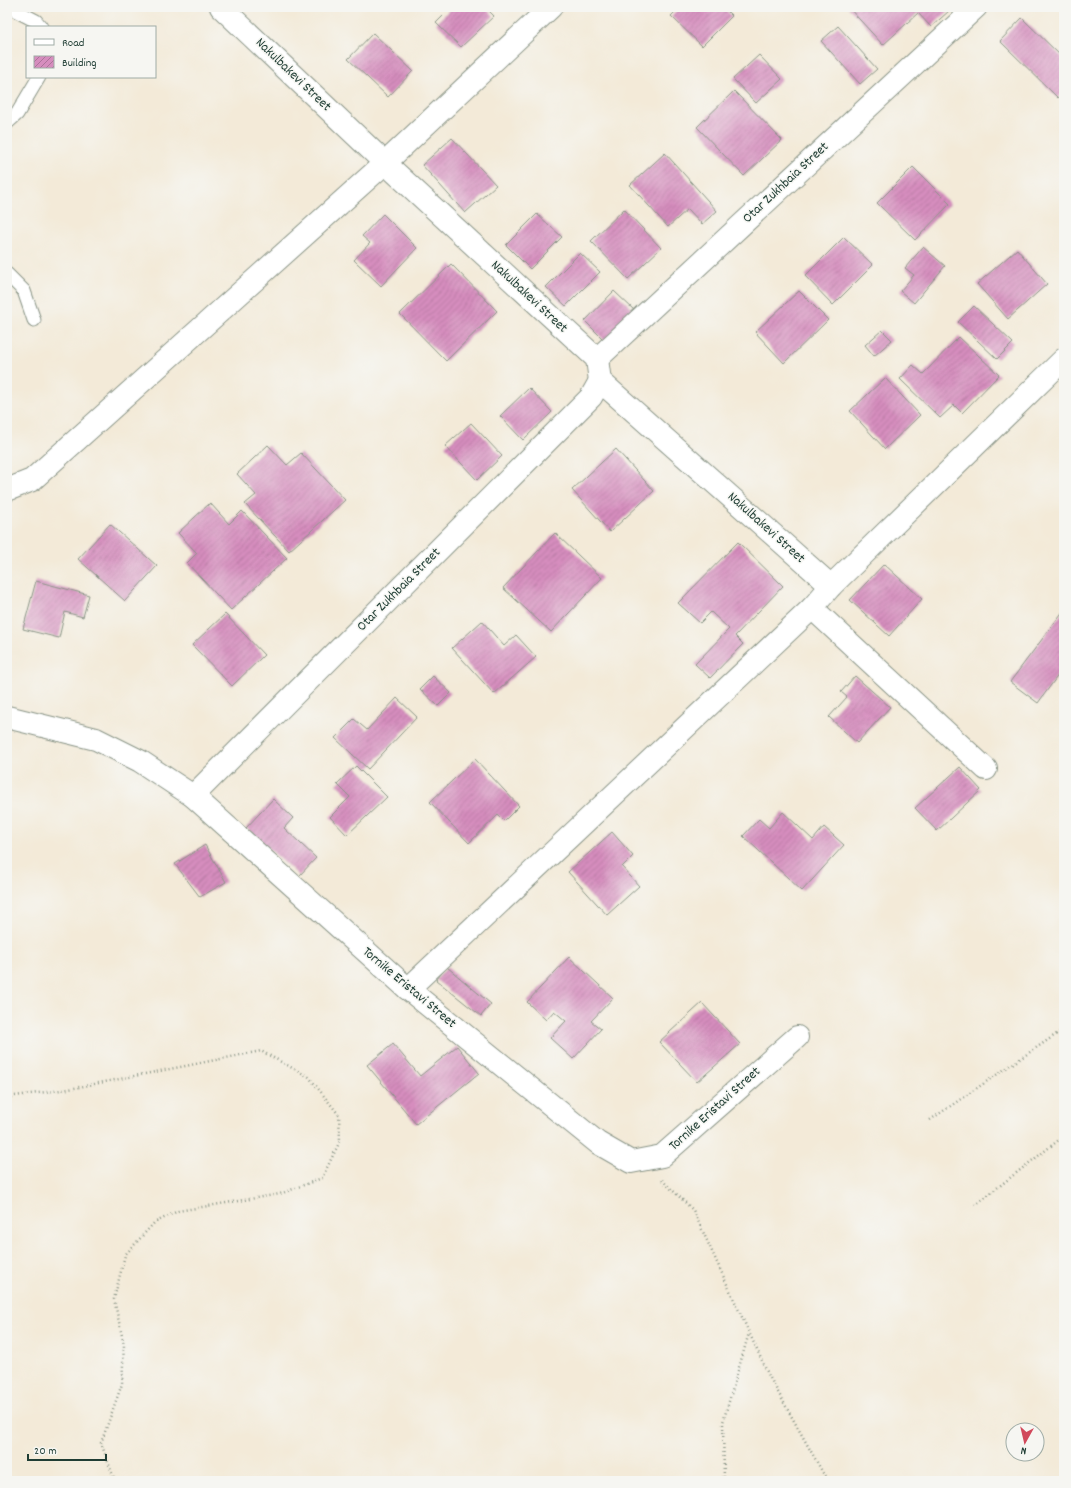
<svg xmlns="http://www.w3.org/2000/svg" width="1071" height="1488" font-family="Dekko,sans-serif">
<style>
.building{fill:url(#building-hatch)}
.lines{fill:none;stroke-linecap:round;stroke-linejoin:round}
.lane-casing{stroke:#899486;stroke-width:15}
.street-casing{stroke:#899486;stroke-width:24}
.path{stroke:#899486;stroke-width:2.5;stroke-dasharray:1 3;stroke-linecap:butt}
.lane{stroke:#fff;stroke-width:13}
.street{stroke:#fff;stroke-width:22}
.labels{text-anchor:middle;dominant-baseline:central;stroke-width:3;stroke-linejoin:round;paint-order:stroke}
.street-label{font-size:14px;fill:#1f3d34;stroke:#f6f6f2}
</style>
<defs>
<pattern id="building-hatch" width="6" height="6" patternUnits="userSpaceOnUse"><rect width="6" height="6" fill="#d68dbe"/><path d="M-1 1l2-2M0 6l6-6M5 7l2-2" fill="none" stroke="#ad749b"/></pattern>
</defs>
<rect width="100%" height="100%" fill="#f6f6f2"/>
<filter id="ink" filterUnits="userSpaceOnUse"><feTurbulence type="fractalNoise" baseFrequency=".025" numOctaves="2"/><feDisplacementMap in="SourceGraphic" scale="8" xChannelSelector="R" yChannelSelector="G"/><feConvolveMatrix kernelMatrix="1 2 1 2 8 2 1 2 1" color-interpolation-filters="sRGB"/></filter>
<filter id="wash" filterUnits="userSpaceOnUse"><feTurbulence type="fractalNoise" baseFrequency=".012" numOctaves="4" result="noise"/><feDisplacementMap in="SourceGraphic" scale="16" xChannelSelector="R" yChannelSelector="G"/><feGaussianBlur stdDeviation="0.9" result="paint"/><feColorMatrix in="noise" values="0 0 0 0 0 0 0 0 0 0 0 0 0 0 0 0 0 1.4 0 .05"/><feComposite in="paint" operator="in"/></filter>
<g filter="url(#wash)">
<rect width="100%" height="100%" fill="#f3ead8"/>
<g id="blocks">
<!-- building -->
<g class="building">
<path d="M452 7H485L494 16 461 47 436 23Z"/>
<path d="M680 7H723L732 16 702 46 671 16Z"/>
<path d="M848 7H945L949 11 931 27 918 13 883 45Z"/>
<path d="M1022 18 1064 59V92L1058 98 1000 41Z"/>
<path d="M838 26 877 69 860 84 821 41Z"/>
<path d="M373 33 413 71 388 97 348 59Z"/>
<path d="M759 55 782 79 756 103 733 79Z"/>
<path d="M734 91 782 140 744 176 697 127Z"/>
<path d="M452 138 496 185 465 213 422 165Z"/>
<path d="M665 153 717 211 702 224 688 209 668 227 630 185Z"/>
<path d="M913 167 950 204 915 240 877 203Z"/>
<path d="M624 209 661 248 628 279 591 241Z"/>
<path d="M383 214 417 248 381 286 354 260 370 243 362 236Z"/>
<path d="M537 214 562 237 530 269 506 245Z"/>
<path d="M844 237 873 265 833 305 805 276Z"/>
<path d="M923 247 945 266 914 303 900 291 914 275 905 268Z"/>
<path d="M1017 249 1047 284 1008 319 977 284Z"/>
<path d="M580 253 600 272 566 306 546 287Z"/>
<path d="M451 264 497 311 446 361 400 314Z"/>
<path d="M614 291 635 311 605 341 585 321Z"/>
<path d="M799 291 828 320 784 363 755 332Z"/>
<path d="M974 306 1013 343 997 359 958 322Z"/>
<path d="M882 330 892 340 874 356 865 345Z"/>
<path d="M959 337 999 375 962 413 954 405 940 418 900 379 913 365 923 374Z"/>
<path d="M885 378 920 415 885 449 850 411Z"/>
<path d="M529 388 552 412 523 440 500 416Z"/>
<path d="M471 423 502 456 477 480 445 446Z"/>
<path d="M268 445 287 465 301 453 345 500 289 551 245 504 256 495 237 474Z"/>
<path d="M616 449 654 491 610 532 572 490Z"/>
<path d="M210 503 229 524 242 511 287 558 231 610 187 563 197 553 178 533Z"/>
<path d="M110 524 157 566 125 601 78 559Z"/>
<path d="M555 533 602 578 551 632 503 588Z"/>
<path d="M738 542 783 586 735 636 743 644 710 678 695 664 729 629 711 612 700 623 678 603Z"/>
<path d="M884 564 922 599 889 636 850 600Z"/>
<path d="M36 581 89 595 83 617 65 612 59 638 23 629Z"/>
<path d="M1064 610V667L1038 703 1010 682Z"/>
<path d="M225 614 264 655 232 686 192 645Z"/>
<path d="M482 621 504 646 516 635 536 657 494 694 452 648Z"/>
<path d="M433 676 451 693 438 706 420 689Z"/>
<path d="M855 676 890 707 857 743 829 717 847 697 841 692Z"/>
<path d="M397 698 417 717 368 769 335 738 354 719 367 730Z"/>
<path d="M475 759 519 806 504 821 498 815 469 843 430 802Z"/>
<path d="M356 766 387 797 347 835 330 817 350 797 337 784Z"/>
<path d="M960 767 981 790 937 831 915 808Z"/>
<path d="M273 799 293 818 284 828 316 858 299 876 246 828Z"/>
<path d="M783 812 813 840 824 827 844 845 802 891 743 836 759 819 769 828Z"/>
<path d="M612 832 633 856 622 867 639 886 607 915 568 872Z"/>
<path d="M205 845 226 882 200 897 175 864Z"/>
<path d="M569 957 613 998 591 1021 601 1029 573 1059 550 1038 566 1021 554 1011 546 1020 527 1002Z"/>
<path d="M447 967 491 1004 481 1016 436 980Z"/>
<path d="M702 1003 740 1044 697 1082 659 1042Z"/>
<path d="M393 1044 420 1076 457 1046 479 1073 416 1124 367 1065Z"/>
</g>
</g>
</g>
<g filter="url(#ink)">
<use href="#blocks" fill-opacity="0" stroke="#899486" stroke-width="1"/>
<g class="lines">
<defs>
<g id="lane">
<path d="M9 7 36 21 41 27"/>
<path d="M7 123 17 114 39 77"/>
<path d="M7 274 24 291 34 320"/>
</g>
<g id="street">
<path d="M221 7 385 163 597 359 600 381 831 586"/>
<path d="M597 359 976 7"/>
<path d="M7 490 32 480 385 163 551 7"/>
<path d="M812 608 986 769"/>
<path d="M7 717 96 739 140 761 193 796 408 989 598 1143 631 1162 662 1156 797 1037"/>
<path d="M193 796 591 397 600 381"/>
<path d="M408 989 812 608 831 586 1064 359"/>
</g>
</defs>
<!-- lane casing -->
<use href="#lane" class="lane-casing"/>
<!-- street casing -->
<use href="#street" class="street-casing"/>
<!-- path -->
<g class="path">
<path d="M7 1097 69 1089 261 1051 309 1077 339 1115 340 1141 322 1178 280 1194 178 1211 154 1223 125 1255 114 1299 124 1345 122 1384 101 1443 115 1481"/>
<path d="M930 1120 1064 1029"/>
<path d="M662 1180 693 1210 769 1376 823 1473 831 1481"/>
<path d="M975 1205 1064 1136"/>
<path d="M724 1481 723 1422 749 1333"/>
</g>
<!-- lane -->
<use href="#lane" class="lane"/>
<!-- street -->
<use href="#street" class="street"/>
</g>
</g>
<g class="labels">
<!-- street labels -->
<g class="street-label">
<text transform="translate(293 75) rotate(44)">Nakulbakevi Street</text>
<text transform="translate(786 183) rotate(-43)">Otar Zukhbaia Street</text>
<text transform="translate(529 297) rotate(43)">Nakulbakevi Street</text>
<text transform="translate(766 528) rotate(42)">Nakulbakevi Street</text>
<text transform="translate(399 590) rotate(-45)">Otar Zukhbaia Street</text>
<text transform="translate(409 988) rotate(40)">Tornike Eristavi Street</text>
<text transform="translate(715 1109) rotate(-42)">Tornike Eristavi Street</text>
</g>
</g>
<!-- margin -->
<rect width="1071" height="1488" fill="none" stroke="#f6f6f2" stroke-width="24"/>
<!-- legend -->
<rect x="26" y="26" width="130" height="52" fill="#f6f6f2" stroke="#a0aca6"/>
<rect x="34" y="39" width="20" height="6" fill="#ffffff" stroke="#a0aca6"/>
<text x="62" y="46" font-size="12" fill="#1f3d34">Road</text>
<rect x="34" y="56" width="20" height="12" fill="url(#building-hatch)" stroke="#a0aca6"/>
<text x="62" y="66" font-size="12" fill="#1f3d34">Building</text>
<!-- north arrow -->
<g transform="translate(1025 1442) rotate(188)"><circle r="19" fill="#f6f6f2" stroke="#a0aca6"/>
<path d="M0-3L7 15L0 10L-7 15Z" fill="#d1495b"/>
<text y="-6" font-size="11" font-weight="bold" text-anchor="middle" fill="#1f3d34">N</text>
</g>
<!-- scale -->
<path d="M28 1454v6h78v-6" fill="none" stroke="#1f3d34" stroke-width="2"/>
<text x="34" y="1454" font-size="12" fill="#1f3d34" stroke="#f6f6f2" stroke-width="3" paint-order="stroke">20 m</text>
</svg>
